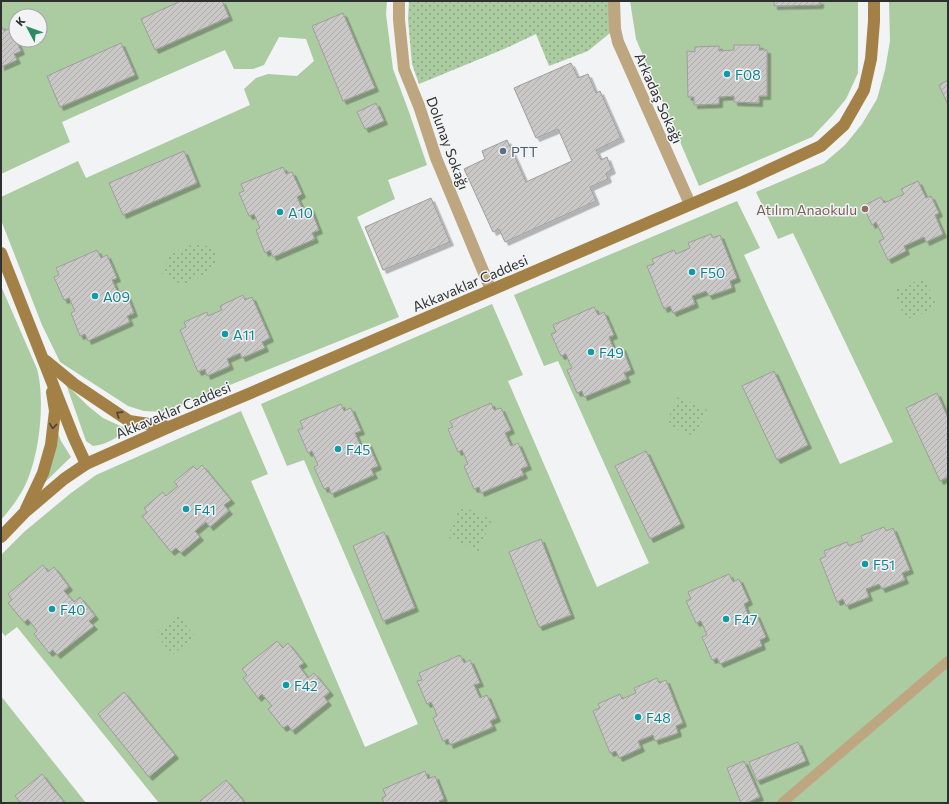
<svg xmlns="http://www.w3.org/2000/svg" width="949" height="804" font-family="Commissioner,sans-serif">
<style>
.green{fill:#abcba0;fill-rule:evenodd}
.park{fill:url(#park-dots)}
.building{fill:url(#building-hatch);stroke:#9f9d9d;filter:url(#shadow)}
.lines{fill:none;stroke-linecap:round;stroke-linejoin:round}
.lane{stroke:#bea681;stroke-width:10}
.street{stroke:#bea681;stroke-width:12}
.secondary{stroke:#a38146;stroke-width:12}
.oneway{stroke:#4b4435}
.culture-dot{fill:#0f9aa8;stroke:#f1f3f5;stroke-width:1.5}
.service-dot{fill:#5c6f8a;stroke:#f1f3f5;stroke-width:1.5}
.education-dot{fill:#8d6e63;stroke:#f1f3f5;stroke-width:1.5}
.labels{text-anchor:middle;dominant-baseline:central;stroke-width:3;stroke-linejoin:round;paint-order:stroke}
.culture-label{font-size:14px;fill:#0d838f;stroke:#f1f3f5;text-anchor:start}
.street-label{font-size:14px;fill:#2e2f2f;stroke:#f1f3f5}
.service-label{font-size:14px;fill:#4e5e75;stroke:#f1f3f5;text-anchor:start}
.education-label{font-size:14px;fill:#785e54;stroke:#f1f3f5;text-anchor:end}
</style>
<defs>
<pattern id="park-dots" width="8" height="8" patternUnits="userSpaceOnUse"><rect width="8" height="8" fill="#abcba0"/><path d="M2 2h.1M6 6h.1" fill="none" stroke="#8ca583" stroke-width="1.8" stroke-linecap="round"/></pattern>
<pattern id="building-hatch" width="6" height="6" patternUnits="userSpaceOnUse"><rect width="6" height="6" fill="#cac8c7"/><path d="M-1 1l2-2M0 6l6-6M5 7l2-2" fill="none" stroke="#aeacab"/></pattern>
<filter id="shadow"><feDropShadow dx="3.5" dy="3.5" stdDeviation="0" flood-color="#0004"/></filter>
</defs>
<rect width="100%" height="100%" fill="#f1f3f5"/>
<!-- green -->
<g class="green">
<path d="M1 1H387L386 14 393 69 409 112 427 165 388 180 395 199 357 217 399 317 163 412 144 411 128 406 60 362 42 325 1 220V197L78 161 86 178 250 105 244 89 256 78 268 74 297 76 314 61 306 39 279 37 264 65 253 69H234L225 50 156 80 62 122 70 142 1 174ZM16 16H40V40H16Z"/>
<path d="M630 1H858V73L846 99 832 116 812 137 699 186 636 39Z"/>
<path d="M889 1H948V803H159L17 627 5 636 1 631V555L24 532 71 493 96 475 241 411 268 474 251 481 365 747 418 724 304 460 287 466 261 404 492 304 523 375 508 381 597 587 649 563 558 361 544 366 514 295 737 201 760 248 744 255 840 464 893 442 793 233 778 239 756 192 824 163 845 145 862 124 877 99 885 70 890 41Z"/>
<path d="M1 286 37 369C45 398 40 448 29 476 23 493 12 507 1 520Z"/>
<path d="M66 384 88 406 103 418 127 429C118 438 105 445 93 446L86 441Z"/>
<path d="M58 433 61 441 71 457 41 486Z"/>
<path d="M1 696 12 710 86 803H1Z"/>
</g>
<!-- park -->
<g class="park">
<path d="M409 1H614L615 29 588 51 549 66 536 34 504 49 419 84 412 64 408 19Z"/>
<path d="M197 242 220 252 211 271 182 285 161 273 171 254Z"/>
<path d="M925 278 937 308 905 320 894 290Z"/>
<path d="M677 397 707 410 695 437 666 424Z"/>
<path d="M461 506 492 519 479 551 447 537Z"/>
<path d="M177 615 195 636 172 655 155 633Z"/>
</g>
<!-- building -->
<g class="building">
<path d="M181 1H222L229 17 155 50 141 19Z"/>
<path d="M774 1H820V5L774 6Z"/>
<path d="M343 13 375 88 343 101 312 26Z"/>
<path d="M1 25 4 31 11 28 21 51 14 54 17 60 1 67Z"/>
<path d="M121 43 135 75 60 107 47 76Z"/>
<path d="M734 45H760L759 50H767V96H759V103L734 102V96L719 97V104L694 105V97H688L687 51 695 52V47L719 46V51L734 50Z"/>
<path d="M571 63 578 78 588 74 596 93 600 91 621 138 596 150 601 160 607 157 612 170 606 173 608 179 590 187 596 201 505 242 499 229 493 232 464 169 485 159 482 151 507 140 526 182 572 161 558 129 536 138 514 88Z"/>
<path d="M948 80V105L939 85Z"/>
<path d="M376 103 384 121 365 129 357 112Z"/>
<path d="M184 151 197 183 123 215 109 183Z"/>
<path d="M283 167 286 174 292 172 302 194 297 197 303 210 310 207 319 230 312 233 315 239 273 257 270 250 265 253 256 230 260 228 254 214 249 216 239 193 244 191 241 184Z"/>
<path d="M918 181 926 198 931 196 939 213 935 215 943 234 926 242 924 237 904 246 906 251 888 260 879 241 884 239 876 222 872 225 863 206 881 197 884 203 904 194 901 189Z"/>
<path d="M431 198 450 242 383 270 365 227Z"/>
<path d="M711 234 713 238 720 235 737 278 730 281 732 288 709 296 706 291 692 296 695 304 673 313 670 306 664 309 647 266 654 264 652 259 674 250 676 254 681 252 690 248 688 243Z"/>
<path d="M97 250 101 258 107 255 117 278 112 280 118 293 125 290 134 313 127 316 130 322 88 341 85 334 80 336 71 313 75 311 69 298 64 300 54 277 59 275 56 268Z"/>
<path d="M243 295 245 300 252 297 270 338 262 342 265 348 242 358 240 353 227 359 230 366 207 376 205 369 198 372 180 330 186 327 184 322 207 312 208 316 222 310 220 306Z"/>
<path d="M594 307 598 315 604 312 614 335 609 337 614 350 622 347 631 370 624 373 627 379 584 397 582 391 577 393 567 370 572 368 569 362 566 354 561 356 551 334 556 332 553 325Z"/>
<path d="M774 371 808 445 777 460 742 386Z"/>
<path d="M937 393 948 418V477L940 481 906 408Z"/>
<path d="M491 403 494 410 501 408 511 430 505 433 511 446 518 443 528 466 521 469 524 475 481 493 479 487 474 489 464 466 468 464 462 450 458 452 448 429 453 427 450 421Z"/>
<path d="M341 404 344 411 351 408 361 431 355 433 361 447 368 443 378 466 371 469 374 475 331 494 329 487 324 489 314 467 318 465 312 451 308 453 298 430 303 428 300 421Z"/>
<path d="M646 451 681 524 650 539 615 466Z"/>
<path d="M202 465 231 500 224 505 229 511 210 527 206 522 195 531 200 537 181 553 176 548 171 552 142 516 147 512 144 508 163 492 166 496 178 486 174 482 193 466 197 470Z"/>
<path d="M884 527 886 531 893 528 910 570 902 573 905 580 882 589 879 584 866 589 869 597 846 606 843 599 837 602 820 559 826 556 824 551 847 542 849 546 856 543 863 541 861 536Z"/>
<path d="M384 532 415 608 383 621 353 546Z"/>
<path d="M541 539 571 615 539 627 509 552Z"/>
<path d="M43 565 48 572 54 567 69 587 64 591 74 602 80 597 95 616 89 621 94 626 57 655 53 650 49 653 34 634 37 631 28 619 24 622 8 603 12 600 8 594Z"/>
<path d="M729 574 733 582 739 579 749 601 744 604 749 617 756 614 766 637 760 640 762 646 720 664 717 658 712 660 702 637 707 635 701 621 696 623 686 601 691 599 688 592Z"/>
<path d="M277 641 283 648 288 643 304 663 299 666 308 678 314 673 330 692 324 697 328 702 292 731 288 725 283 728 268 709 272 706 262 694 258 698 243 678 247 675 242 669Z"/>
<path d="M460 655 464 663 470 660 480 683 474 685 480 698 487 695 497 718 490 721 493 727 450 745 448 739 443 741 433 718 437 716 435 710 431 702 427 704 417 681 422 680 419 673Z"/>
<path d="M657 678 659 683 666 680 683 723 676 726 678 733 655 741 653 735 638 741 641 748 619 758 616 751 610 753 593 711 600 708 598 704 620 694 622 699 636 693 634 688Z"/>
<path d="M124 692 175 755 149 777 98 714Z"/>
<path d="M798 742 806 761 757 781 749 762Z"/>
<path d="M744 761 760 797 746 803H741L727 768Z"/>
<path d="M425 771 428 779 435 776 444 799 439 801 440 803H384L382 798 386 796 383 789Z"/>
<path d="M42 774 54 790 65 803H21L15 796Z"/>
<path d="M226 780 245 803H201L200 801Z"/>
</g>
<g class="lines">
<!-- lane -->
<path class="lane" d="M782 803 948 661"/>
<!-- street -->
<g class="street">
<path d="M399 1V20L404 69 419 106 436 158 491 290"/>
<path d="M614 1 615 29 618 42 690 204"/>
</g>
<!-- secondary -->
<g class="secondary">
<path d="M1 253 74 438 86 464"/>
<path d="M46 361 74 384 129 421 169 427"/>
<path d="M26 509 43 473 51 445 55 411 52 392"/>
<path d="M1 537 24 513 64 479 86 464 169 427 246 395 743 182 821 146 844 125 864 90 871 59 874 21V1"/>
</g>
</g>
<!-- one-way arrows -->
<defs><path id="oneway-chevron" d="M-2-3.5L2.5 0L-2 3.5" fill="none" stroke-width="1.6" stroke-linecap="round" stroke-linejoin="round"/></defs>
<g class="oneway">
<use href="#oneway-chevron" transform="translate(119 414) rotate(-147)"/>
<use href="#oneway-chevron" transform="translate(53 426) rotate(96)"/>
</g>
<!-- markers -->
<g class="culture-dot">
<circle cx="727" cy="74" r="4"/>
<circle cx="280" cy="212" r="4"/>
<circle cx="692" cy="272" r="4"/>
<circle cx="95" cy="296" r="4"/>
<circle cx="225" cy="334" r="4"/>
<circle cx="591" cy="352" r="4"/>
<circle cx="338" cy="449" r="4"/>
<circle cx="186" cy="509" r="4"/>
<circle cx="865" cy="564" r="4"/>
<circle cx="52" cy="609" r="4"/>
<circle cx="726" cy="619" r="4"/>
<circle cx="286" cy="685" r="4"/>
<circle cx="638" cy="717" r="4"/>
</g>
<circle class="service-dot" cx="503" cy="151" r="4"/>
<circle class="education-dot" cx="865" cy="209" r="4"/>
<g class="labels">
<!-- culture labels -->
<g class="culture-label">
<text x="735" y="74">F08</text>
<text x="288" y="212">A10</text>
<text x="700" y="272">F50</text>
<text x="103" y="296">A09</text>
<text x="233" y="334">A11</text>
<text x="599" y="352">F49</text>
<text x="346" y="449">F45</text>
<text x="194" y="509">F41</text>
<text x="873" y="564">F51</text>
<text x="60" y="609">F40</text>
<text x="734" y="619">F47</text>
<text x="294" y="685">F42</text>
<text x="646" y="717">F48</text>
</g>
<!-- street labels -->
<g class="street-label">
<text transform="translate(659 98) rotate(66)">Arkadaş Sokağı</text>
<text transform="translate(448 143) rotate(70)">Dolunay Sokağı</text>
<text transform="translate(470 283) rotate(-23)">Akkavaklar Caddesi</text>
<text transform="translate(173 410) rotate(-23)">Akkavaklar Caddesi</text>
</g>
<!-- service labels -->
<g class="service-label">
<text x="511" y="151">PTT</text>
</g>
<!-- education labels -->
<g class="education-label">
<text x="857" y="209">Atılım Anaokulu</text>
</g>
</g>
<!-- border -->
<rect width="949" height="804" fill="none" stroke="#2e2f2f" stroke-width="4"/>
<!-- north arrow -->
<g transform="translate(28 28) rotate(311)"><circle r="19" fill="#f1f3f5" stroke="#a3a5a6"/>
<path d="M0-3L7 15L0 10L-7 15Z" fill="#2d8b63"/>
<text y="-6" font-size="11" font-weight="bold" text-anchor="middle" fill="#2e2f2f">K</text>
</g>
</svg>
